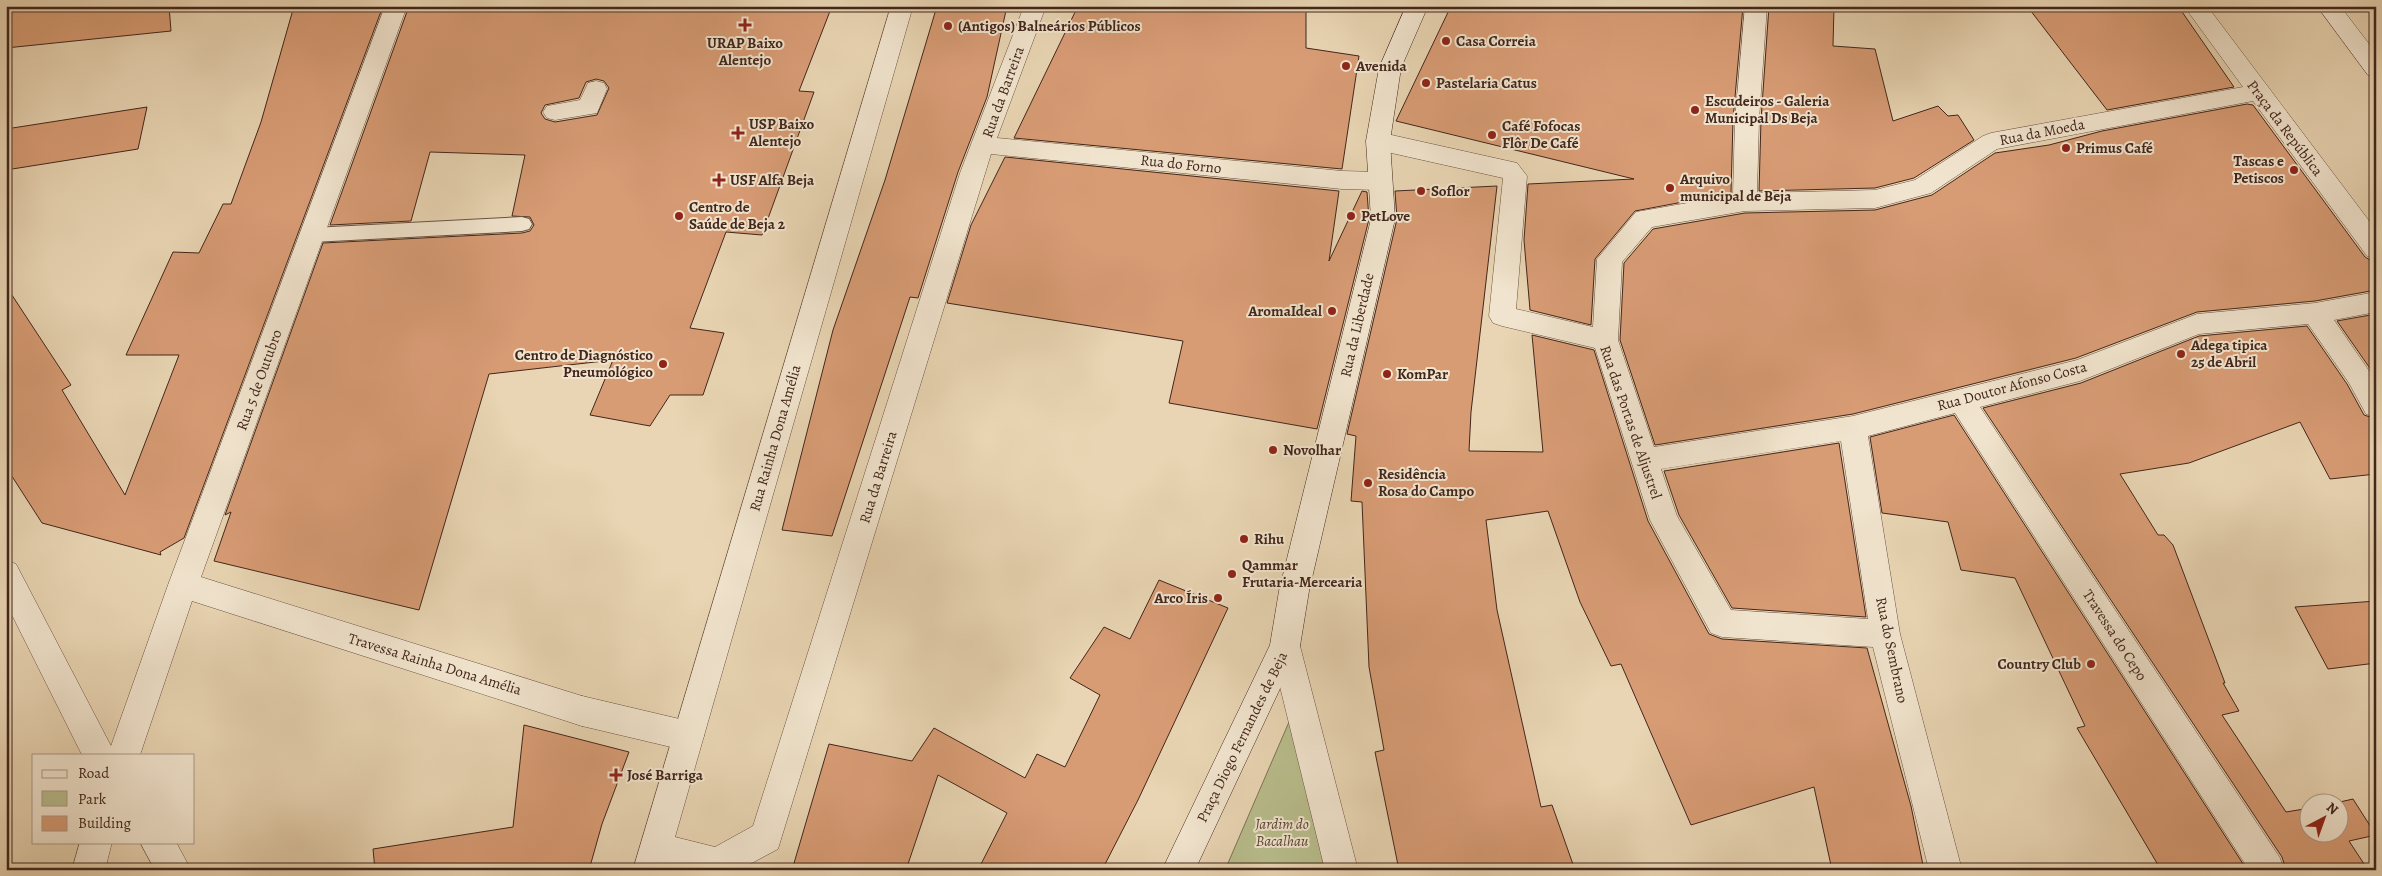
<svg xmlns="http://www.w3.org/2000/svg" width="2382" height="876" font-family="Alegreya,serif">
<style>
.green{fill:#b8bd8c;stroke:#7d7254}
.building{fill:#d89c75;stroke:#42261c;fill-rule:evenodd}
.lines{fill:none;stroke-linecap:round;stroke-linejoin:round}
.service-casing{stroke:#6c5242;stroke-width:2}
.pedestrian-casing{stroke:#6c5242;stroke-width:1}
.minor-casing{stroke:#6c5242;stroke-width:1}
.secondary-casing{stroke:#42261c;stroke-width:1}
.service{fill:#f1e4ce;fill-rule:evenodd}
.pedestrian{fill:#f1e4ce;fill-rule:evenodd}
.minor{fill:#f1e4ce;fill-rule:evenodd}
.secondary{fill:#f1e4ce;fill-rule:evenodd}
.poi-dot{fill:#8f2418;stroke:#f1e4ce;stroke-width:2}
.labels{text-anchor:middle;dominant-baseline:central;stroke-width:4;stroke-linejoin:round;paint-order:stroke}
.poi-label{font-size:15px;font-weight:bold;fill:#42261c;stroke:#f1e4ce;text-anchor:start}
.street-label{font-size:15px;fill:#42261c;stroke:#f1e4ce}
.park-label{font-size:15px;font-style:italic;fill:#5a4432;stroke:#f1e4ce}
</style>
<rect width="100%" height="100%" fill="#e9d5b3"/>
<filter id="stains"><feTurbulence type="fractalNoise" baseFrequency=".004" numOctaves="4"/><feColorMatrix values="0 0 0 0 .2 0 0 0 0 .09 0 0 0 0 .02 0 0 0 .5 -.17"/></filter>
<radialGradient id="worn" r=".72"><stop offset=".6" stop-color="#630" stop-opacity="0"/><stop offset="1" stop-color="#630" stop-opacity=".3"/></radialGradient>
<!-- green -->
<path class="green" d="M1289 722 1331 870H1225Z"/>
<!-- building -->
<g class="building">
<path d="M49 6H169L171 31 6 48V11Z"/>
<path d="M294 6H383L184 538 160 552 161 555 42 523 6 467V286L71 385 62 390 125 495 179 355H126L173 252 199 253 223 204H231L261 122Z"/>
<path d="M409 6H832L799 91 814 92 762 235 726 232 690 328 724 333 703 395H670L650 426 590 415 613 360 489 374 419 610 214 561 231 512 225 515 323 243 522 233 530 231 534 225 530 217 512 216 525 155 430 152 411 221 330 225ZM596 79 604 81 609 88 597 115 555 122 545 119 541 113 545 105 579 98 586 82Z"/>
<path d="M937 6H1007L987 97 958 172 918 298 910 297 832 536 782 530 833 330 885 180Z"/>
<path d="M1078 6H1306V48L1359 56 1342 169 1014 138Z"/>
<path d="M1451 6H1743L1733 120 1731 193 1635 211 1595 259 1591 325 1530 310 1524 240 1528 184 1634 179 1396 121Z"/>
<path d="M1769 6H1834L1833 46 1875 49 1893 121 1938 106 1948 116 1958 115 1974 140 1914 178 1875 188 1759 191 1761 120Z"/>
<path d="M2027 6H2178L2234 87 2107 110Z"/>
<path d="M2247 104 2253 105 2365 257 2376 264V290L2315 301 2197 312 2076 358 1853 414 1655 445 1620 340 1624 263 1653 229 1745 213 1875 210 1932 195 1995 153 2049 145 2102 131Z"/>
<path d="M147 107 138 149 6 170V129Z"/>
<path d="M1005 157 1339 191 1329 261 1362 191 1367 192 1369 219 1317 429 1169 403 1183 341 947 303 971 225Z"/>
<path d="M1497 186 1471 412 1469 451 1543 452 1532 335 1594 350 1648 521 1709 634 1722 639 1867 648 1911 806 1924 870H1832L1814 787 1691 825 1621 664 1611 666 1580 602 1548 511 1486 520 1497 610 1541 807 1552 805 1575 870H1399L1375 752 1384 750 1369 667 1362 502 1351 501 1356 436 1347 434 1397 219 1395 191Z"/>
<path d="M2376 314V377L2337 321Z"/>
<path d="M2307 326 2347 384 2364 415 2376 419V474L2330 479 2300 422 2189 463 2120 474 2158 535H2164L2173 545 2225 683H2223L2239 711 2222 715 2286 812 2310 808V834H2340V804H2331L2353 799 2376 835 2349 841 2368 870H2286L2282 857 1983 408 2081 383 2199 336Z"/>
<path d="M1954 415 2247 870H2161L2077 728 2085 726 2015 578 1961 570 1948 522 1882 513 1870 437Z"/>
<path d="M1839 443 1866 617 1732 608 1679 515 1664 471Z"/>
<path d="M1159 580 1228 608 1138 800 1102 870H978L1007 813 938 775 906 870H792L829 744 912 761 934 728 1025 778 1037 754 1065 767 1100 695 1070 678 1104 627 1130 639Z"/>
<path d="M2376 601V663L2328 669 2295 607Z"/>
<path d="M524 725 629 752 602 824 589 870H375L373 849 513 827Z"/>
</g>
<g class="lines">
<defs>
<path id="service" d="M522 217 529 219 532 224 529 229 522 231 312 242 305 240 302 235 305 230 312 228Z"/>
<g id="pedestrian">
<path d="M596 81 604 83 607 89 597 113 555 120 547 118 543 112 547 106 580 100 588 83Z"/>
<path d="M582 696 688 721 699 725 704 736 699 747 688 751 582 726 571 722 566 711 571 700Z"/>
</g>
<g id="minor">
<path d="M385 6H407L201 577 582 696 593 700 598 711 593 722 582 726 192 601 140 755H82L6 603V560L16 564 111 746 168 585Z"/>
<path d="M891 6H913L675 837 715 847 753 826 960 173 1024 6H1046L997 138 1342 171 1379 172 1388 175 1391 181 1388 187 1379 190 1342 189 991 154 778 849 739 870 666 868V870H633Z"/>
<path d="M1745 6H1767L1759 120 1757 193 1875 190 1915 180 1983 136 1991 133 2243 87 2184 6H2207L2376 230V259L2367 256 2253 101 1997 149 1931 193 1875 208 1745 211 1652 227 1622 262 1618 340 1654 447 1853 416 2077 360 2197 314 2315 303 2376 292V312L2334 320 2376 381V417L2366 414 2349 383 2308 324 2199 334 2080 381 1980 407 2280 858 2284 870H2249L1955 413 1868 436 1900 634 1962 870H1929L1873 647 1722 637 1711 633 1650 520 1595 348 1502 326 1493 323 1489 316 1503 178 1378 150 1370 147 1366 141 1370 135 1378 132 1517 163 1527 176 1516 309 1593 327 1597 259 1636 212 1733 195 1735 120ZM1841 441 1868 619 1731 610 1677 516 1661 469Z"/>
<path d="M2317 6H2340L2376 53V77L2368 75Z"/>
<path d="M1285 632 1296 636 1300 646 1358 870H1325L1270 646 1274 636Z"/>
<path d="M80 842H112L105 870H72Z"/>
<path d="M140 842H176L191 870H155Z"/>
</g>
<path id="secondary" d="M1406 6H1428L1401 68 1390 141 1395 219 1309 591 1300 646 1195 870H1162L1270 645 1279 591 1371 219 1366 141 1379 68Z"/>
</defs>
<!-- service casing -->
<use href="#service" class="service-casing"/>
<!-- pedestrian casing -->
<use href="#pedestrian" class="pedestrian-casing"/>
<!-- minor casing -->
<use href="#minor" class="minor-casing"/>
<!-- secondary casing -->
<use href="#secondary" class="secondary-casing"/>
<!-- service -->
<use href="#service" class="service"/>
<!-- pedestrian -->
<use href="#pedestrian" class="pedestrian"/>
<!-- minor -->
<use href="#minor" class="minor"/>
<!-- secondary -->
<use href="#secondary" class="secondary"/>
</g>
<!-- markers -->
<g class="poi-dot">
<path d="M742.5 17.5h5v5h5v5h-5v5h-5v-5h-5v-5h5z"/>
<circle cx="948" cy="26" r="5"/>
<circle cx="1446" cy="41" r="5"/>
<circle cx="1346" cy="66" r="5"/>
<circle cx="1426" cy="83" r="5"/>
<circle cx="1695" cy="110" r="5"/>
<path d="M735.5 125.5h5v5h5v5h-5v5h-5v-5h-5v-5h5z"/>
<circle cx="1492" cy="135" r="5"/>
<circle cx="2066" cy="148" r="5"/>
<circle cx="2294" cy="170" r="5"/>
<path d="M716.5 172.5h5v5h5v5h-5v5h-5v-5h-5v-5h5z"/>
<circle cx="1670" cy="188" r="5"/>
<circle cx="1421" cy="191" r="5"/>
<circle cx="679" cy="216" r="5"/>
<circle cx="1351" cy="216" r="5"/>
<circle cx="1332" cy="311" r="5"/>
<circle cx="2181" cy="354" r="5"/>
<circle cx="663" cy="364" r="5"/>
<circle cx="1387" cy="374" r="5"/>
<circle cx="1273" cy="450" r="5"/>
<circle cx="1368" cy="483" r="5"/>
<circle cx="1244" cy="539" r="5"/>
<circle cx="1232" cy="574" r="5"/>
<circle cx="1218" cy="598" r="5"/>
<circle cx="2091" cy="664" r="5"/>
<path d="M613.5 767.5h5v5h5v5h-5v5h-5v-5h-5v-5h5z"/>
</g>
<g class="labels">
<!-- poi labels -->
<g class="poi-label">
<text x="958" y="26">(Antigos) Balneários Públicos</text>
<text x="1456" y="41">Casa Correia</text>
<text x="745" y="43" text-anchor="middle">URAP Baixo<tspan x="745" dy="17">Alentejo</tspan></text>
<text x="1356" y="66">Avenida</text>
<text x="1436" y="83">Pastelaria Catus</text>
<text x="1705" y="101">Escudeiros - Galeria<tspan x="1705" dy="17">Municipal Ds Beja</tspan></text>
<text x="749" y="124">USP Baixo<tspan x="749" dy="17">Alentejo</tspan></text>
<text x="1502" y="126">Café Fofocas<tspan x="1502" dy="17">Flôr De Café</tspan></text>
<text x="2076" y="148">Primus Café</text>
<text x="2284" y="161" text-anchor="end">Tascas e<tspan x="2284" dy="17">Petiscos</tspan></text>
<text x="1680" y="179">Arquivo<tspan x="1680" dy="17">municipal de Beja</tspan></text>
<text x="730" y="180">USF Alfa Beja</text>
<text x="1431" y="191">Soflor</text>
<text x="689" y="207">Centro de<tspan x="689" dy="17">Saúde de Beja 2</tspan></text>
<text x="1361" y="216">PetLove</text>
<text x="1322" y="311" text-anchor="end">AromaIdeal</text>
<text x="2191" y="345">Adega tipica<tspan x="2191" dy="17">25 de Abril</tspan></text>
<text x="653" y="355" text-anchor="end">Centro de Diagnóstico<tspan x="653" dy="17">Pneumológico</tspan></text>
<text x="1397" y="374">KomPar</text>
<text x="1283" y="450">Novolhar</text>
<text x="1378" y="474">Residência<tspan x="1378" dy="17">Rosa do Campo</tspan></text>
<text x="1254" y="539">Rihu</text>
<text x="1242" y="565">Qammar<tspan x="1242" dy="17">Frutaria-Mercearia</tspan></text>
<text x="1208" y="598" text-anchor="end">Arco Íris</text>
<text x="2081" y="664" text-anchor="end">Country Club</text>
<text x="627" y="775">José Barriga</text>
</g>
<!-- street labels -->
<g class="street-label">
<text transform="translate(1003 92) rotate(-70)">Rua da Barreira</text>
<text transform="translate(2285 128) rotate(53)">Praça da República</text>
<text transform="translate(2042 132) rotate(-11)">Rua da Moeda</text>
<text transform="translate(1181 164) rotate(6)">Rua do Forno</text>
<text transform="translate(1357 325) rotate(-77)">Rua da Liberdade</text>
<text transform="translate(259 380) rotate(-70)">Rua 5 de Outubro</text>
<text transform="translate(2012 386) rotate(-15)">Rua Doutor Afonso Costa</text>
<text transform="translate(1631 422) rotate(71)">Rua das Portas de Aljustrel</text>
<text transform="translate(775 438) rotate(-74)">Rua Rainha Dona Amélia</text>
<text transform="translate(878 477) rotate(-73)">Rua da Barreira</text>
<text transform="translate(2115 635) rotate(57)">Travessa do Cepo</text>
<text transform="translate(1892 650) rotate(78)">Rua do Sembrano</text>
<text transform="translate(435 664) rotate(17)">Travessa Rainha Dona Amélia</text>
<text transform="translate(1242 737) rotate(-64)">Praça Diogo Fernandes de Beja</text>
</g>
<!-- park labels -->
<g class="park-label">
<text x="1282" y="824">Jardim do<tspan x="1282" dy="17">Bacalhau</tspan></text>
</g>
</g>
<!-- margin -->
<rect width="2382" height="876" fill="none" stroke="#e9d5b3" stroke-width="25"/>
<rect x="8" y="8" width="2367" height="861" fill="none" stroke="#42261c" stroke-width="2.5"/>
<rect x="12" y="12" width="2357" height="851" fill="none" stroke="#42261c"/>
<!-- legend -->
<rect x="32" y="754" width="162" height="90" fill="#f1e4ce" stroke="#ab9887"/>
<rect x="42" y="770" width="25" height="8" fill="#f1e4ce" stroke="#ab9887"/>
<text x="78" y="778" font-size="15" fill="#42261c">Road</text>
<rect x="42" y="791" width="25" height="15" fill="#b8bd8c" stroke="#ab9887"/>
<text x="78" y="804" font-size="15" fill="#42261c">Park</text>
<rect x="42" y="816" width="25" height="15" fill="#d89c75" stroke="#ab9887"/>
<text x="78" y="828" font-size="15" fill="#42261c">Building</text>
<!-- north arrow -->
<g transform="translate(2324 818) rotate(41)"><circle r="24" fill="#f1e4ce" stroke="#ab9887"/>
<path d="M0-4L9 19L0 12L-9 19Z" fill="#8f2418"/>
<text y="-8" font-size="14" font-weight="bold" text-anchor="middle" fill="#42261c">N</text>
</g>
<rect width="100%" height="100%" filter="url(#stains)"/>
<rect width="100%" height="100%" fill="url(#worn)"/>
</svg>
